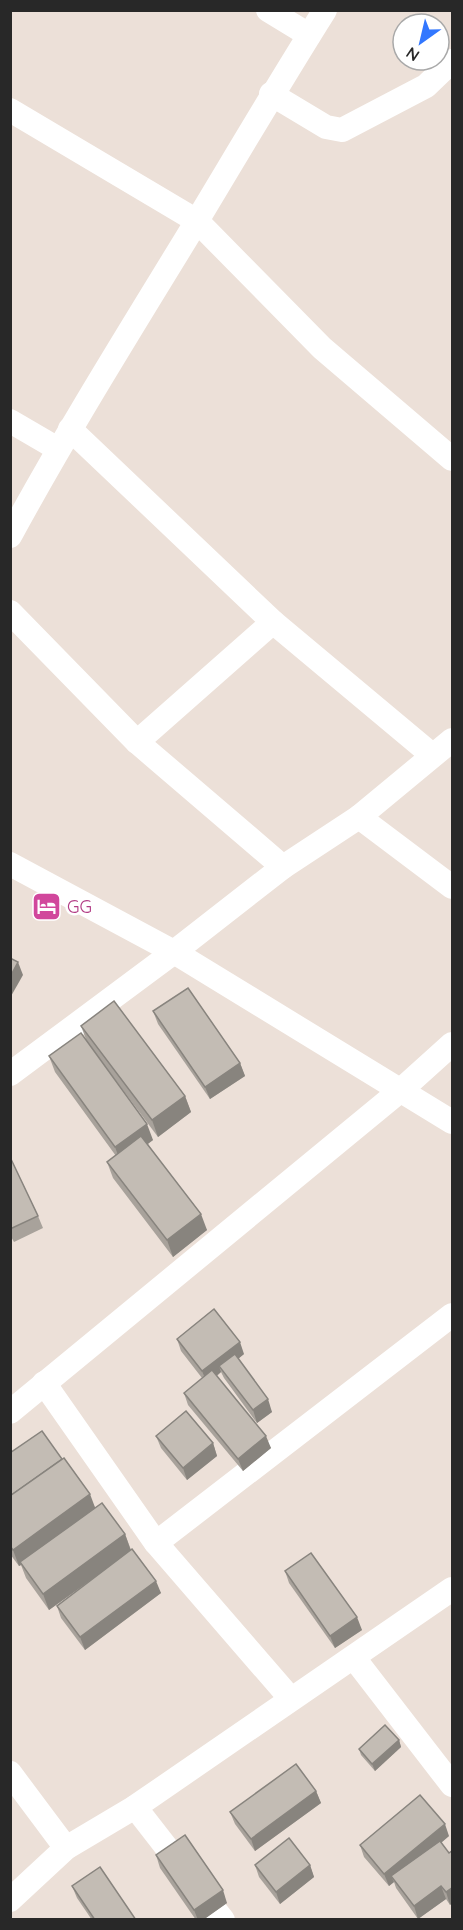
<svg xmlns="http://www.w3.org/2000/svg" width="463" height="1930" font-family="Quicksand,sans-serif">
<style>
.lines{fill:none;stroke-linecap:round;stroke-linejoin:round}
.minor{stroke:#fff;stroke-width:24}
.wall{fill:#a8a29b}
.shaded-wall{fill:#88847e}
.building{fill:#c3bcb4;stroke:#88847e;stroke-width:1.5}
.labels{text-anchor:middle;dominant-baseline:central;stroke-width:5;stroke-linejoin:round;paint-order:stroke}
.hotel-label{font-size:18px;fill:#b23c85;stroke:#fff;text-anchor:start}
</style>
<rect width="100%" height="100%" fill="#ece0d8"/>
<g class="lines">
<!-- minor -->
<g class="minor">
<path d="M268 10 309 35"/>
<path d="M271 94 326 127 342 130 426 86 452 61"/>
<path d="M10 110 197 221 322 348 452 459"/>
<path d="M10 421 58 449"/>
<path d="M70 429 273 622 432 755"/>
<path d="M10 536C65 435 126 337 186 239 232 163 277 86 325 10"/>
<path d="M10 612 137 742 283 867"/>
<path d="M137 742 273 622"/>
<path d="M359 817 452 887"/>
<path d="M10 864 174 952 452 1122"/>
<path d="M10 1074 174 952 283 867 359 817 452 740"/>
<path d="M44 1383 156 1543 291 1699"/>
<path d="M10 1412 401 1090 452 1044"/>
<path d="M156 1543 452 1315"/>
<path d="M354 1658 452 1785"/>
<path d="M10 1773 66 1848"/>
<path d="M135 1807 223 1920"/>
<path d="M10 1900 66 1848 135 1807 452 1589"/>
</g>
</g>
<!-- wall -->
<g class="wall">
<path d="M153 1011 240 1063 245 1076 210 1099 158 1024Z"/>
<path d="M81 1026 185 1096 191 1112 158 1137 87 1042Z"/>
<path d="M49 1056 153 1140 148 1144 207 1230 173 1257 113 1178 107 1162 116 1156 55 1072Z"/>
<path d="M10 1157 38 1216 43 1228 14 1242 10 1235Z"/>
<path d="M177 1339 244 1354 238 1359 272 1412 257 1423 224 1378 221 1372 217 1376 271 1448 243 1471 188 1405 184 1393 202 1378 181 1351Z"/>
<path d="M156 1436 213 1443 217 1456 187 1480 161 1448Z"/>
<path d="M10 1453 95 1507 125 1534 131 1550 161 1593 85 1650 61 1618 57 1606 109 1567 49 1610 26 1578 21 1565 19 1566 10 1554Z"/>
<path d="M285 1571 362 1630 335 1648 289 1583Z"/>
<path d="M399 1740 401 1747 375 1771 361 1755 359 1749Z"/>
<path d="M316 1791 321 1803 255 1851 235 1824 230 1812Z"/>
<path d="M449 1836 441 1843 450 1905 446 1899 418 1919 396 1888 394 1882 389 1886 364 1857 360 1845Z"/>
<path d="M156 1855 227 1903 203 1920H196L160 1868Z"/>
<path d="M255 1865H310L314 1877 280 1904 259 1877Z"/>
<path d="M72 1886 136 1920H92L77 1898Z"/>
</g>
<!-- shaded-wall -->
<g class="shaded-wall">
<path d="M18 962 23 975 10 998V977Z"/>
<path d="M240 1063 245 1076 210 1099 205 1087Z"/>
<path d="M185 1096 191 1112 158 1137 152 1120Z"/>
<path d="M147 1124 153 1140 121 1163 115 1147Z"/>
<path d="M201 1214 207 1230 173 1257 167 1240Z"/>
<path d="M240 1342 244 1354 223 1371 219 1366 221 1372 207 1383 202 1371Z"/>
<path d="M268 1399 272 1412 257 1423 253 1410Z"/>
<path d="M266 1436 271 1448 243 1471 238 1459Z"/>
<path d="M213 1443 217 1456 187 1480 183 1468Z"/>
<path d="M90 1494 96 1510 20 1562 21 1565 19 1566 13 1550Z"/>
<path d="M125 1534 131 1551 49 1610 43 1594Z"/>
<path d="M156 1581 161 1593 85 1650 80 1637Z"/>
<path d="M357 1617 362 1630 335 1648 330 1636Z"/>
<path d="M399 1740 401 1747 375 1771 372 1764Z"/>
<path d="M316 1791 321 1803 255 1851 251 1839Z"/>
<path d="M445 1824 449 1836 395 1881 391 1876 394 1882 389 1886 384 1874Z"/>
<path d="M310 1865 314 1877 280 1904 276 1892Z"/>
<path d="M441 1886 446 1899 418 1919 414 1906Z"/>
<path d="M453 1887V1903L450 1905 446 1892Z"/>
<path d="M223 1890 227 1903 203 1920H198L194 1910Z"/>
</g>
<!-- building -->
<g class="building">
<path d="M10 958 18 962 10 977Z"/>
<path d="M188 988 240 1063 205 1087 153 1011Z"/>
<path d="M114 1001 185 1096 152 1120 81 1026Z"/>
<path d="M81 1033 147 1124 115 1147 49 1056Z"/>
<path d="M141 1136 201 1214 167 1240 107 1162Z"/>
<path d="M10 1157 38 1216 10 1229Z"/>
<path d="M214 1309 240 1342 202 1371 177 1339Z"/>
<path d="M235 1354 268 1399 253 1410 219 1366Z"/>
<path d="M212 1370 266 1436 238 1459 184 1393Z"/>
<path d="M186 1411 213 1443 183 1468 156 1436Z"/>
<path d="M42 1431 62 1459 10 1496V1453Z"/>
<path d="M64 1458 90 1494 13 1550 10 1546V1496Z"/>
<path d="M102 1503 125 1534 43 1594 20 1562Z"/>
<path d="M132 1549 156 1581 80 1637 57 1606Z"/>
<path d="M311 1553 357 1617 330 1636 285 1571Z"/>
<path d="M385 1725 399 1740 372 1764 359 1749Z"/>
<path d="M296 1764 316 1791 251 1839 230 1812Z"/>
<path d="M420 1795 445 1824 384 1874 360 1845Z"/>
<path d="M185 1835 223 1890 194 1910 156 1855Z"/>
<path d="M289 1838 310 1865 276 1892 255 1865Z"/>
<path d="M440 1841 449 1853 453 1850V1887L446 1892 441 1886 414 1906 391 1876Z"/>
<path d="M100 1867 136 1920H95L72 1886Z"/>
</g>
<!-- icons -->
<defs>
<symbol id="hotel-square" viewBox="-11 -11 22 22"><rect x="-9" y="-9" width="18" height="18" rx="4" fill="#d1479c" stroke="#fff"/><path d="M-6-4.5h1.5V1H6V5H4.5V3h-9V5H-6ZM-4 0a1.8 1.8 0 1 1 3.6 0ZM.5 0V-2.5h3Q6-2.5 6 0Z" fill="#fff"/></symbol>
</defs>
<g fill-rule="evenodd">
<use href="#hotel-square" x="30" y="890" width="33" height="33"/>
</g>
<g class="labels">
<!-- hotel labels -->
<g class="hotel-label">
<text x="67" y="906">GG</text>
</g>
</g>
<!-- border -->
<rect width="463" height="1930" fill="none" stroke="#282828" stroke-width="24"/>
<!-- north arrow -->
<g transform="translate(421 42) rotate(214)"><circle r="28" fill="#ffffff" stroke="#a9a9a9" stroke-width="1.5"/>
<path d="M0-4.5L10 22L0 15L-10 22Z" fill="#3277ff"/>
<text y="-9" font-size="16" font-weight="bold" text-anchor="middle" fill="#282828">N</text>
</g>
</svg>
